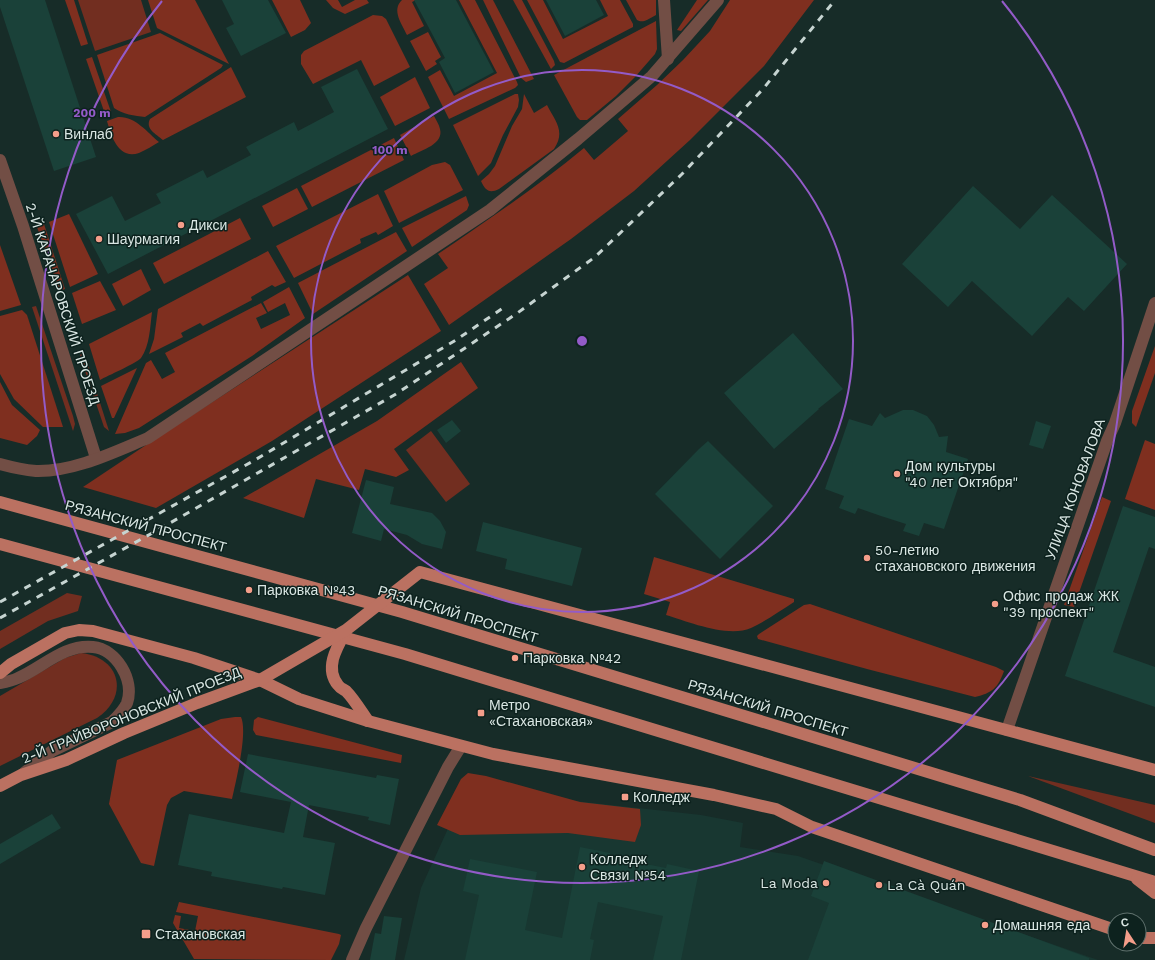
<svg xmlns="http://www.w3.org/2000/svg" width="1155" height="960" font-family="'Work Sans',sans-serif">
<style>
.built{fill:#183731}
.green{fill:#722e20}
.forest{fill:#7f2f1f}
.building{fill:#1a4139}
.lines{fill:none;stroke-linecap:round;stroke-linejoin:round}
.minor{stroke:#724e45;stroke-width:12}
.major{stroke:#bb7161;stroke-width:12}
.rail{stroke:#c6d4d1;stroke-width:3;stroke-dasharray:7 7;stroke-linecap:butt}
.ring{fill:none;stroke:#935bc8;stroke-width:2}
.poi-dot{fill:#f49e8a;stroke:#0d221e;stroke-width:1.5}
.labels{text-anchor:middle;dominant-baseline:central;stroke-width:3;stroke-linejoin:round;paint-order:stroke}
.poi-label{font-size:14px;fill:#dae7e4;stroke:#0d221e;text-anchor:start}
.street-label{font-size:14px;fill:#dae7e4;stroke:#0d221e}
.centre{fill:#935bc8;stroke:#0d221e;stroke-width:2}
.ring-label{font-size:12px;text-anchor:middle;font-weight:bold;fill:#935bc8;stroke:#0d221e;stroke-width:3;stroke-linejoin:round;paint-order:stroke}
</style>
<rect width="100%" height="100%" fill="#172c28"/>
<!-- built -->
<path class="built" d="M471 778 557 799 701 815 743 823 740 847 798 856 1098 960H404L421 888Z"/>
<!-- green -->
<g class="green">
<path d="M78 0H141L151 32 95 51Z"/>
<path d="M36 306 73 416 75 424 73 431 32 307Z"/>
<path d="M83 349 109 431 104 427 80 356Z"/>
<path d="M431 431 470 484 446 502 406 450Z"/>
<path d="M67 593 82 596 78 611 48 621 0 649V631Z"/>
<path d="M81 653C120 657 130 696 97 718L0 766V696L65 658Z"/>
<path d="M1028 776 1155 805V823Z"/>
</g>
<!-- forest -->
<g class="forest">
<path d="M65 0H74L88 44 81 46Z"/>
<path d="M148 0H195L229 64 157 28Z"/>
<path d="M272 0H300L311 23 305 30 291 37Z"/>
<path d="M326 0H338L342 7 355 0H367L369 3 345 14 333 8Z"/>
<path d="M402 0H416L412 2 424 26 407 35C402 24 391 10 402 0Z"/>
<path d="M459 0H475L517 82 518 85 515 88 449 119 428 77 440 70 454 96 497 73Z"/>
<path d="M483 0H493L534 79 526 82 521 78Z"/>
<path d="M513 0H522L554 61 555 65 551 69Z"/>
<path d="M527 0H543L563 39 608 16 600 0H620L633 24V27L564 63 560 62Z"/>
<path d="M626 0H656V15C650 18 643 24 637 20Z"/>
<path d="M697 0H708L681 31 677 30Z"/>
<path d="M730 0H814L764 66 690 140 634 191 571 239 449 325 424 284 448 268 438 254C488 220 538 186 584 148L594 160 628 131 618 119 657 85 683 60 710 31Z"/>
<path d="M373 15 382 16 386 19 410 67 374 86 361 60 313 84 301 64V55L304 51Z"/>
<path d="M656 21 657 49 655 54 635 77 616 96 587 120H580L577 117 554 75Z"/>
<path d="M428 32 441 57 435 61 437 64 426 71 410 41Z"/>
<path d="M160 33 223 65 221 68 145 117C135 116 122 114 114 108L97 55Z"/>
<path d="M92 57 111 112 106 117 86 59Z"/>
<path d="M231 67 246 97 163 140C156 134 145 129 150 119Z"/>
<path d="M415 77 430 108 395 126 380 97Z"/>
<path d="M515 94H518L519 100 518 107 503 135 491 163 478 176 453 125Z"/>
<path d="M524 94 534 113 547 105C555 121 566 131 554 149L499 189C489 194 485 190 481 181L489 174 495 166 512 126 522 109Z"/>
<path d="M434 116C436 120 439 124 440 129 444 144 422 150 411 156L400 135Z"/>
<path d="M118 117C135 116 147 132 159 142 152 146 146 150 139 153 118 160 111 135 107 121Z"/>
<path d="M394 138 404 160 312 207 301 186Z"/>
<path d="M445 162 450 165 463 190 399 223 384 191 432 165Z"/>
<path d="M297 188 308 209 273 227 262 206Z"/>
<path d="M378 194 393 226 378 235 376 232 360 239 361 243 294 278 276 246Z"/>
<path d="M466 196 469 205 467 210 412 247 402 228Z"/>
<path d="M69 214 98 274 70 287 49 222Z"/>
<path d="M240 218 251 239 164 284 153 263Z"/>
<path d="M44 224 65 289 59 291 37 227Z"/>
<path d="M396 232 407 251 313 314 298 283Z"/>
<path d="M0 245 21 305 0 311Z"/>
<path d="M268 251 286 282 275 287 272 285 251 297 252 300 203 326 200 323 181 333 183 337 149 354 154 339 158 309Z"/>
<path d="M141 269 151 290 123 306 112 284Z"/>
<path d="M408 275 441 331 272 441 156 508 83 487 140 449Z"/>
<path d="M100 281 116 310 82 324 72 293Z"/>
<path d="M289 287 305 318 252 356 139 428 125 433 115 434 146 363 151 360 162 379 175 372 165 353 261 303 267 313 256 318 261 329 290 315 285 303 268 312 263 302Z"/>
<path d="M22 310 27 315 63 427H43L14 399 0 374V316Z"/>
<path d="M152 312C150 327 150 345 141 358 137 363 107 376 100 380L89 344Z"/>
<path d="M1155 346V373L1136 427 1132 423V411Z"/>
<path d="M461 362 478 388 394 449 409 470 396 477 365 469 359 490 316 479 304 518 243 498 377 421Z"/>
<path d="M137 368 114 418H112L101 386Z"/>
<path d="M0 382 12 405 40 430 37 436 27 445 0 438Z"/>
<path d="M1145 440 1155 444V510L1125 499Z"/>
<path d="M1102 497 1111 501 1074 607 1064 605Z"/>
<path d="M654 557 794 599V602C780 611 766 621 751 628 728 638 689 622 666 615L670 602 644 594Z"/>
<path d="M810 604 996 667 1004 671C998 688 992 693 975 697L867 669 758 639 757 636 759 634 804 605Z"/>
<path d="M235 717H241C248 732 236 781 232 799L184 791 171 798 167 805 154 866 141 863 109 804 117 760 221 719Z"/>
<path d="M258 717 402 755 401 763 256 735 253 730 254 720Z"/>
<path d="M468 773 486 776 580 802 640 809 641 825 635 842 568 833 460 835 437 825 461 779Z"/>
<path d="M179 902 339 934 341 935 339 944 331 960 194 959 173 923 175 915 181 916 179 928 195 931 198 916 176 912Z"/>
</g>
<!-- building -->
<g class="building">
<path d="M0 0H45L96 157 54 171 0 7Z"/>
<path d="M222 0H268L286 33 241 56 226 28 234 24Z"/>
<path d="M414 0H456L494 72 455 93 439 62 445 58Z"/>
<path d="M546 0H596L604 15 565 36Z"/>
<path d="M357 69 388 129 108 274 76 214 112 196 125 221 161 203 156 194 203 170 207 178 251 155 246 147 294 122 298 131 334 112 321 87Z"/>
<path d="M973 186 1020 229 1052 195 1127 264 1084 311 1068 297 1032 336 972 281 948 307 902 264Z"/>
<path d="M793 333 843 389 818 409H819L774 449 724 393Z"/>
<path d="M903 410H913L927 416 934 425 939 437 948 436 946 452 968 459 944 529 924 523 919 536 903 531 906 524 881 516 858 508 855 514 839 508 844 496 825 489 849 419 872 426 880 413 885 418Z"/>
<path d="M452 420 461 431 446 443 437 430Z"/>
<path d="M1036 421 1051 426 1043 449 1029 445Z"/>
<path d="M708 441 773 506 720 559 655 494 699 449Z"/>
<path d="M366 480 394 487 390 504 432 513 440 521 446 532 442 549 422 544 407 535 384 529 381 541 352 533Z"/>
<path d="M1123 506 1155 517V549L1149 547 1113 652 1155 667V707L1065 676Z"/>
<path d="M483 522 582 548 572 586 505 569 507 559 476 551Z"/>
<path d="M248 754 376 778 377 775 399 779 390 825 368 820 369 817 309 805 303 837 335 843 325 895 283 887 282 889 211 876 212 872 178 865 189 814 284 833 291 802 240 792Z"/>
<path d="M52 814 61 828 0 864V844Z"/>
<path d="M580 847 610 853V857L666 868 667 864 699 871 681 960H653L663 916 598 902 590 939 594 940 590 960H465L479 895 463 891 470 859 537 872 525 930 562 938Z"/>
<path d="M824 861 1089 958V960H808L829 903 811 896Z"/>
<path d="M384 916 402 918 395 960H370L375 933 381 934Z"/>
</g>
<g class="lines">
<!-- minor -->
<g class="minor">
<path d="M664 0 668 59"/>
<path d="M0 160 23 226 96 458"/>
<path d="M0 464C11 467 25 470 36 471 74 472 114 452 148 438L490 210 578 139 652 76 718 0"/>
<path d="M0 683C6 682 12 681 18 678 42 668 64 644 93 647 116 649 135 680 127 703 124 710 117 717 112 722L52 751 24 773"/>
<path d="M1007 730 1107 441 1115 423 1155 303"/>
<path d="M352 960 366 928 448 767 461 746"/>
</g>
<!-- major -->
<g class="major">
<path d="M0 502 402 612 1020 800 1155 850"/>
<path d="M0 544 405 654 1155 882"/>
<path d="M346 631C337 647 324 668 338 685 340 688 343 689 346 691 354 699 361 711 368 721"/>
<path d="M0 673 11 664 65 633 79 630 93 631 194 658 260 680 299 699 368 721 493 754 714 795 776 809 812 827 1115 930"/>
<path d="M0 786 21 775 66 760 124 733 197 703 260 680 346 630 420 572 1155 770"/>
<path d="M1137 879 1155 893"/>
<path d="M1139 938H1155"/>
</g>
<!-- rail -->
<g class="rail">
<path d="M0 602 255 460 456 340 503 308"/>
<path d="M0 618 163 527 396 394 516 314 595 257 682 174 763 89 835 0"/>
</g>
</g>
<!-- distance rings -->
<g class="ring">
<circle cx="582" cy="341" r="271"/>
<path d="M1002 1A541 541 0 1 1 162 1"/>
</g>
<!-- markers -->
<g class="poi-dot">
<circle cx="56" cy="134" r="4"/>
<circle cx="181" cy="225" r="4"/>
<circle cx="99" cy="239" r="4"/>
<circle cx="897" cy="474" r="4"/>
<circle cx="867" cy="558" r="4"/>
<circle cx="249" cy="590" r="4"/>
<circle cx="995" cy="604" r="4"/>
<circle cx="515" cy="658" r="4"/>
<rect x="477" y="709" width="8" height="8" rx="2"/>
<rect x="621" y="793" width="8" height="8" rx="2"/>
<circle cx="582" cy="867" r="4"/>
<circle cx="826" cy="883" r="4"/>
<circle cx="879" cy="885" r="4"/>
<circle cx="985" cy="925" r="4"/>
<rect x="141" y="929" width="10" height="10" rx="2"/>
</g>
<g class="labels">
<!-- poi labels -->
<g class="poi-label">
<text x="64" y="134">Винлаб</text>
<text x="189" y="225">Дикси</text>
<text x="107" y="239">Шаурмагия</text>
<text x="905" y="466">Дом культуры<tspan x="905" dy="16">"40 лет Октября"</tspan></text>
<text x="875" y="550">50-летию<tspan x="875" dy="16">стахановского движения</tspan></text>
<text x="257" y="590">Парковка №43</text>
<text x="1003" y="596">Офис продаж ЖК<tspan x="1003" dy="16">"39 проспект"</tspan></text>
<text x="523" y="658">Парковка №42</text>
<text x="489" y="705">Метро<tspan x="489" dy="16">«Стахановская»</tspan></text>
<text x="633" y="797">Колледж</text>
<text x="590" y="859">Колледж<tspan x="590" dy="16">Связи №54</tspan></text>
<text x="818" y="883" text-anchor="end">La Moda</text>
<text x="887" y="885">La Cà Quán</text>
<text x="993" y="925">Домашняя еда</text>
<text x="155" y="934">Стахановская</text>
</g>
<!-- street labels -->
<g class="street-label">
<text transform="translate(63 304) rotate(72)">2-Й КАРАЧАРОВСКИЙ ПРОЕЗД</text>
<text transform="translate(1075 489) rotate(-70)">УЛИЦА КОНОВАЛОВА</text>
<text transform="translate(146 526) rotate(15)">РЯЗАНСКИЙ ПРОСПЕКТ</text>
<text transform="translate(458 614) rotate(17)">РЯЗАНСКИЙ ПРОСПЕКТ</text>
<text transform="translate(768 708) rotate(17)">РЯЗАНСКИЙ ПРОСПЕКТ</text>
<text transform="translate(131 715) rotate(-22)">2-Й ГРАЙВОРОНОВСКИЙ ПРОЕЗД</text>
</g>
</g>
<circle cx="582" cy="341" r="6" class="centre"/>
<g class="ring-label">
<text x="92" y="117">200 m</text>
<text x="390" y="154">100 m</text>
</g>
<!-- north arrow -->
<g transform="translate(1127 932) rotate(348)"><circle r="19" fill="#0d221e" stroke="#5f716d"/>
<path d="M0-3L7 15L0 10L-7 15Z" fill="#f49e8a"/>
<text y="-6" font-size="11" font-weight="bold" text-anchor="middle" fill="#dae7e4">С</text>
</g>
</svg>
